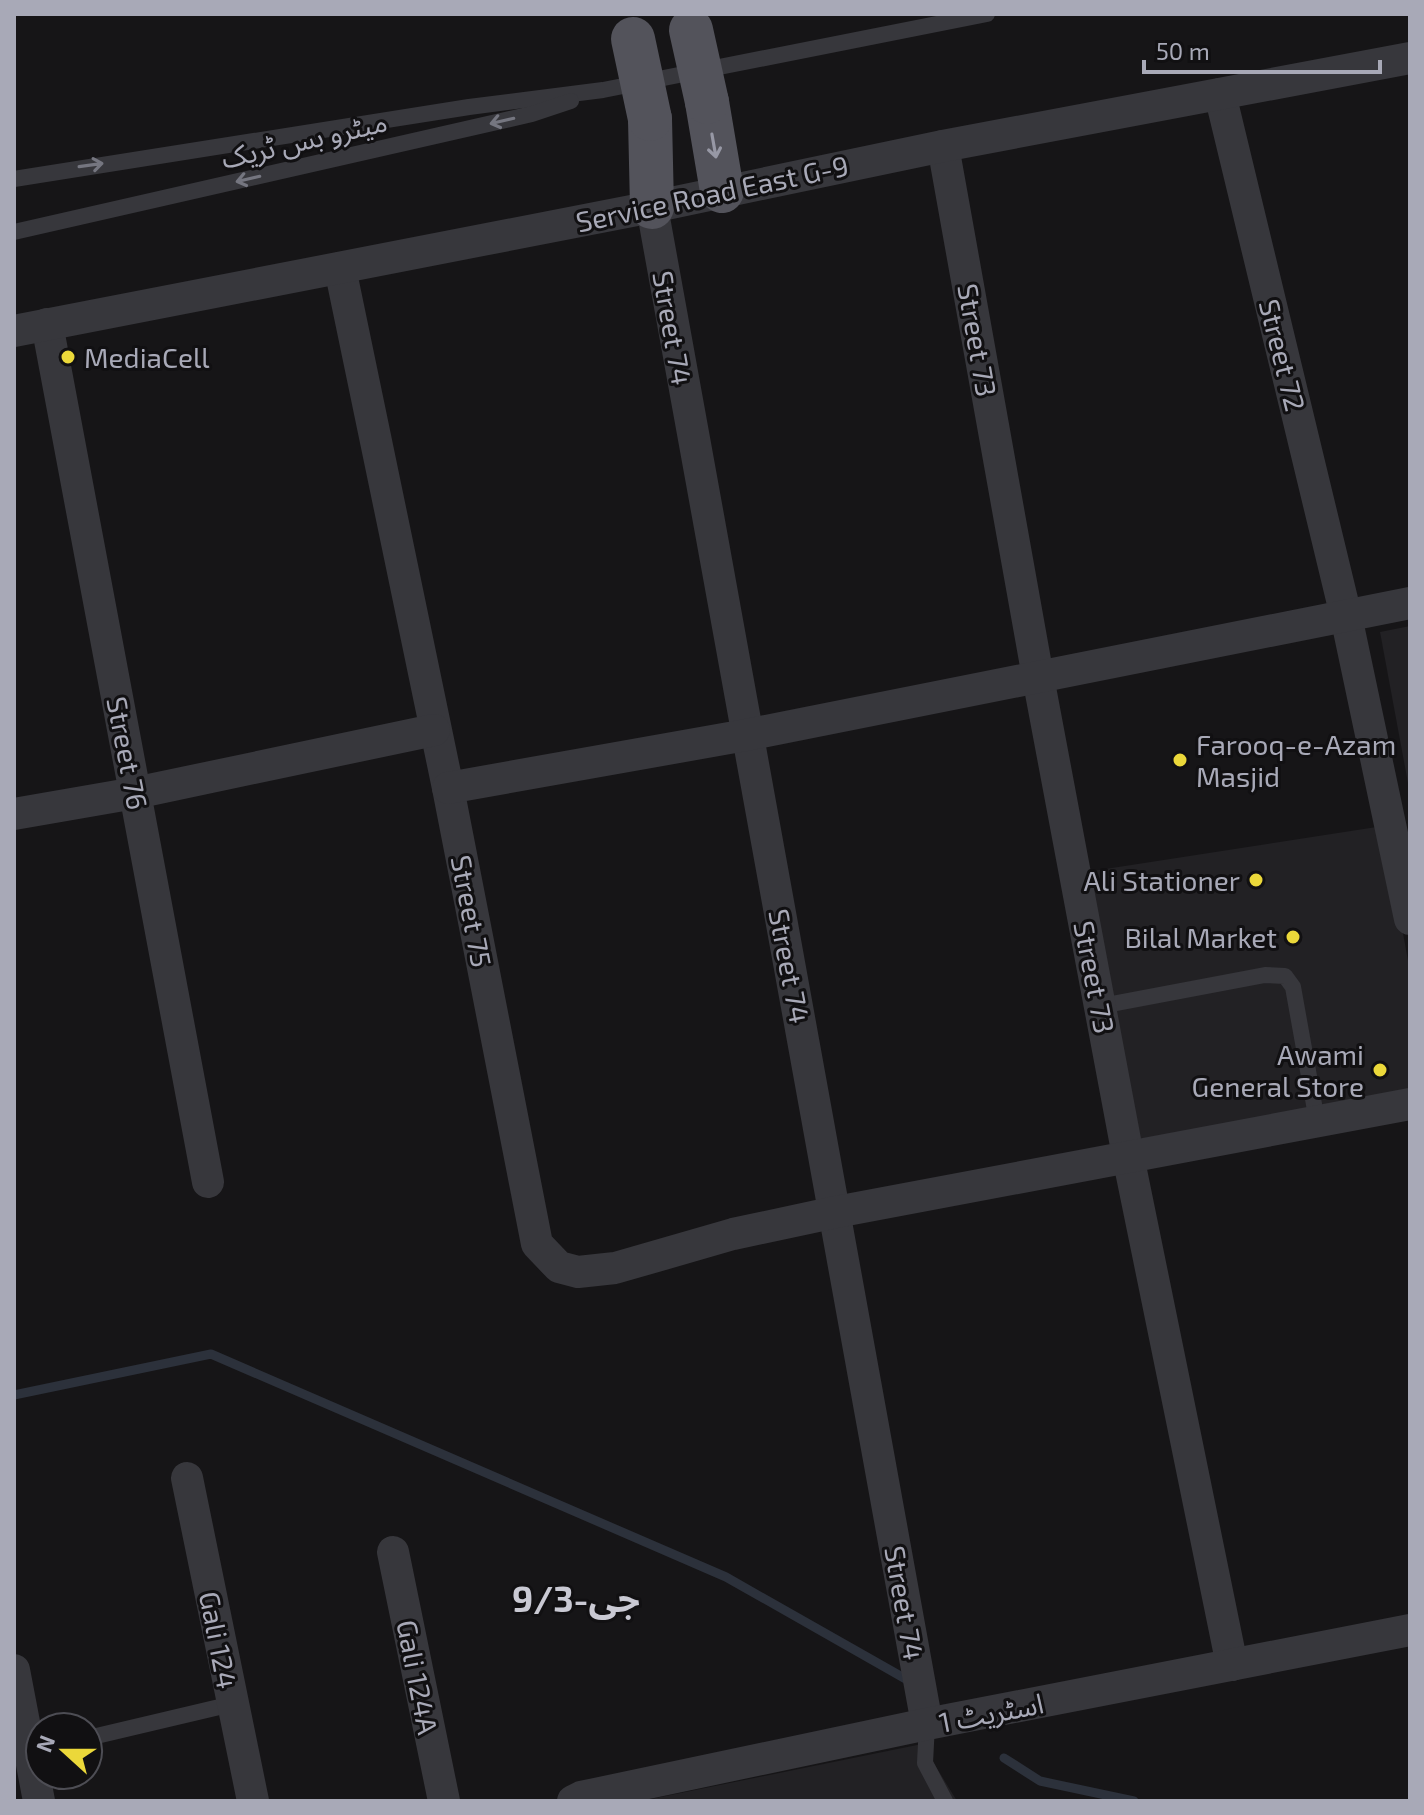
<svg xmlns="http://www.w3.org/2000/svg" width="1424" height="1815" font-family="'Exo 2','Noto Sans Arabic',sans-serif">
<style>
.built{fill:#222124}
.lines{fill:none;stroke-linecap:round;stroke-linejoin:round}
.stream{stroke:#2c313b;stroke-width:9}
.service{stroke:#37373c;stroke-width:16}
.minor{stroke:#37373c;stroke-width:32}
.primary{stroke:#53535b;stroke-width:44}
.primary-bridge{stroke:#53535b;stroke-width:44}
.oneway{stroke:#757680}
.oneway2{stroke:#9798a5}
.poi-dot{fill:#ebd83a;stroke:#111012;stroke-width:3}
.labels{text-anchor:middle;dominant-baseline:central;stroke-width:6;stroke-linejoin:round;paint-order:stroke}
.street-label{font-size:28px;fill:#a8a9b7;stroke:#111012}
.poi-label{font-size:28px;fill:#a8a9b7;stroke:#111012;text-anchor:end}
.district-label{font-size:36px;font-weight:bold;fill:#c9c9d3;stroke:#111012}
</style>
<rect width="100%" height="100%" fill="#161517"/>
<!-- built -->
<g class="built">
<path d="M1410 626V794L1380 632Z"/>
<path d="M1383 826 1410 971V1091L1140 1139 1086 872Z"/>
<path d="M922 1744 957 1801H641Z"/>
</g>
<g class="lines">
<!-- stream -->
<g class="stream">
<path d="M14 1395 211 1354 726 1577 911 1682"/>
<path d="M1004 1758 1040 1781 1134 1801"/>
</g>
<!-- service -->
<g class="service">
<path d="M14 179 469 107 603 90 987 14"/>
<path d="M14 232 532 114 571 101"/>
<path d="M1101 1006 1265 975 1285 976 1293 987 1317 1121"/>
<path d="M927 1724 925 1763 945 1801"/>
<path d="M88 1738 232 1704"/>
</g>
<!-- minor -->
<g class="minor">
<path d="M1220 94 1346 616 1410 919"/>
<path d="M943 146 1038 677 1128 1156 1232 1665"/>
<path d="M652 207C742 713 837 1218 927 1724"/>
<path d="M340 268 448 788 537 1244 559 1267 578 1272 615 1268 733 1234 836 1212 1410 1104"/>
<path d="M47 324 208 1182"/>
<path d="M14 331 652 207 943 146 1410 58"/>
<path d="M448 788 746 735 1410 603"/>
<path d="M14 814 135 793 434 730"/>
<path d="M187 1478 253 1801"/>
<path d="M393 1552 444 1801"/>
<path d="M14 1670 39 1801"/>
<path d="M573 1801 581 1797 927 1724 1410 1630"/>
</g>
<!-- primary -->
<g class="primary">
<path d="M707 102 722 191"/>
<path d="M650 119 652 207"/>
</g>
<!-- primary-bridge -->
<g class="primary-bridge">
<path d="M691 30 707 102"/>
<path d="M633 39 650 119"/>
</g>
</g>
<!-- one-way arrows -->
<defs><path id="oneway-shaft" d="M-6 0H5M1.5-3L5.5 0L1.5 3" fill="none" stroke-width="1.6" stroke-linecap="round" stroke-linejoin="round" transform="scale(2)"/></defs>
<g class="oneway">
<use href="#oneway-shaft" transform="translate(502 121) rotate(167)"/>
<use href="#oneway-shaft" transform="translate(91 165) rotate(-8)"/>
<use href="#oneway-shaft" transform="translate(248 179) rotate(167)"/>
</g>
<use class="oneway2" href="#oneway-shaft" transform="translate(714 146) rotate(80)"/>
<!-- markers -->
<g class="poi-dot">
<circle cx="68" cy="357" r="8"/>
<circle cx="1180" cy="760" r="8"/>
<circle cx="1256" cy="880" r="8"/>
<circle cx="1293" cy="937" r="8"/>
<circle cx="1380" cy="1070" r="8"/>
</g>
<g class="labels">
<!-- street labels -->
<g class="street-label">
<text transform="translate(304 139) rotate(-13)">میٹرو بس ٹریک</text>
<text transform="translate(712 193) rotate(-12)">Service Road East G-9</text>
<text transform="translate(673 328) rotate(80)">Street 74</text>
<text transform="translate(978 340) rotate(80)">Street 73</text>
<text transform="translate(1283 355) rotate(76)">Street 72</text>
<text transform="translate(128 753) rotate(79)">Street 76</text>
<text transform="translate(472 911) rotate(79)">Street 75</text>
<text transform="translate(790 966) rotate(79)">Street 74</text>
<text transform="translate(1095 977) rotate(79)">Street 73</text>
<text transform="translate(905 1603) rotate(80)">Street 74</text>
<text transform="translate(219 1640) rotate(79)">Gali 124</text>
<text transform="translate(418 1677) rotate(79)">Gali 124A</text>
<text transform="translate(991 1712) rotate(-11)">اسٹریٹ 1</text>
</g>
<!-- poi labels -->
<g class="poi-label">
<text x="84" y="357" text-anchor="start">MediaCell</text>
<text x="1196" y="744" text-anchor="start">Farooq-e-Azam<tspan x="1196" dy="32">Masjid</tspan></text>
<text x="1240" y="880">Ali Stationer</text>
<text x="1277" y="937">Bilal Market</text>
<text x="1364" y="1054">Awami<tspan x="1364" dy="32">General Store</tspan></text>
</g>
<!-- district labels -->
<g class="district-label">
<text x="576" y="1597">جی-9/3</text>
</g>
</g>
<!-- border -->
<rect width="1424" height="1815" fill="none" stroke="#a8a9b7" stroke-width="32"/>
<!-- north arrow -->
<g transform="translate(64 1751) rotate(291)"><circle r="38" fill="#111012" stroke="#4d4d54" stroke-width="2"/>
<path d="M0-6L14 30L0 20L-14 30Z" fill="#ebd83a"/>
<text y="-12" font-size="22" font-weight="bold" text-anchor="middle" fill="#a8a9b7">N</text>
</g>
<!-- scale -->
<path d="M1144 60v12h236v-12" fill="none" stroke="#a8a9b7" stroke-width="4"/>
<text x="1156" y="60" font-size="24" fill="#a8a9b7" stroke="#111012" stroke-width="6" paint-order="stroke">50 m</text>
</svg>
